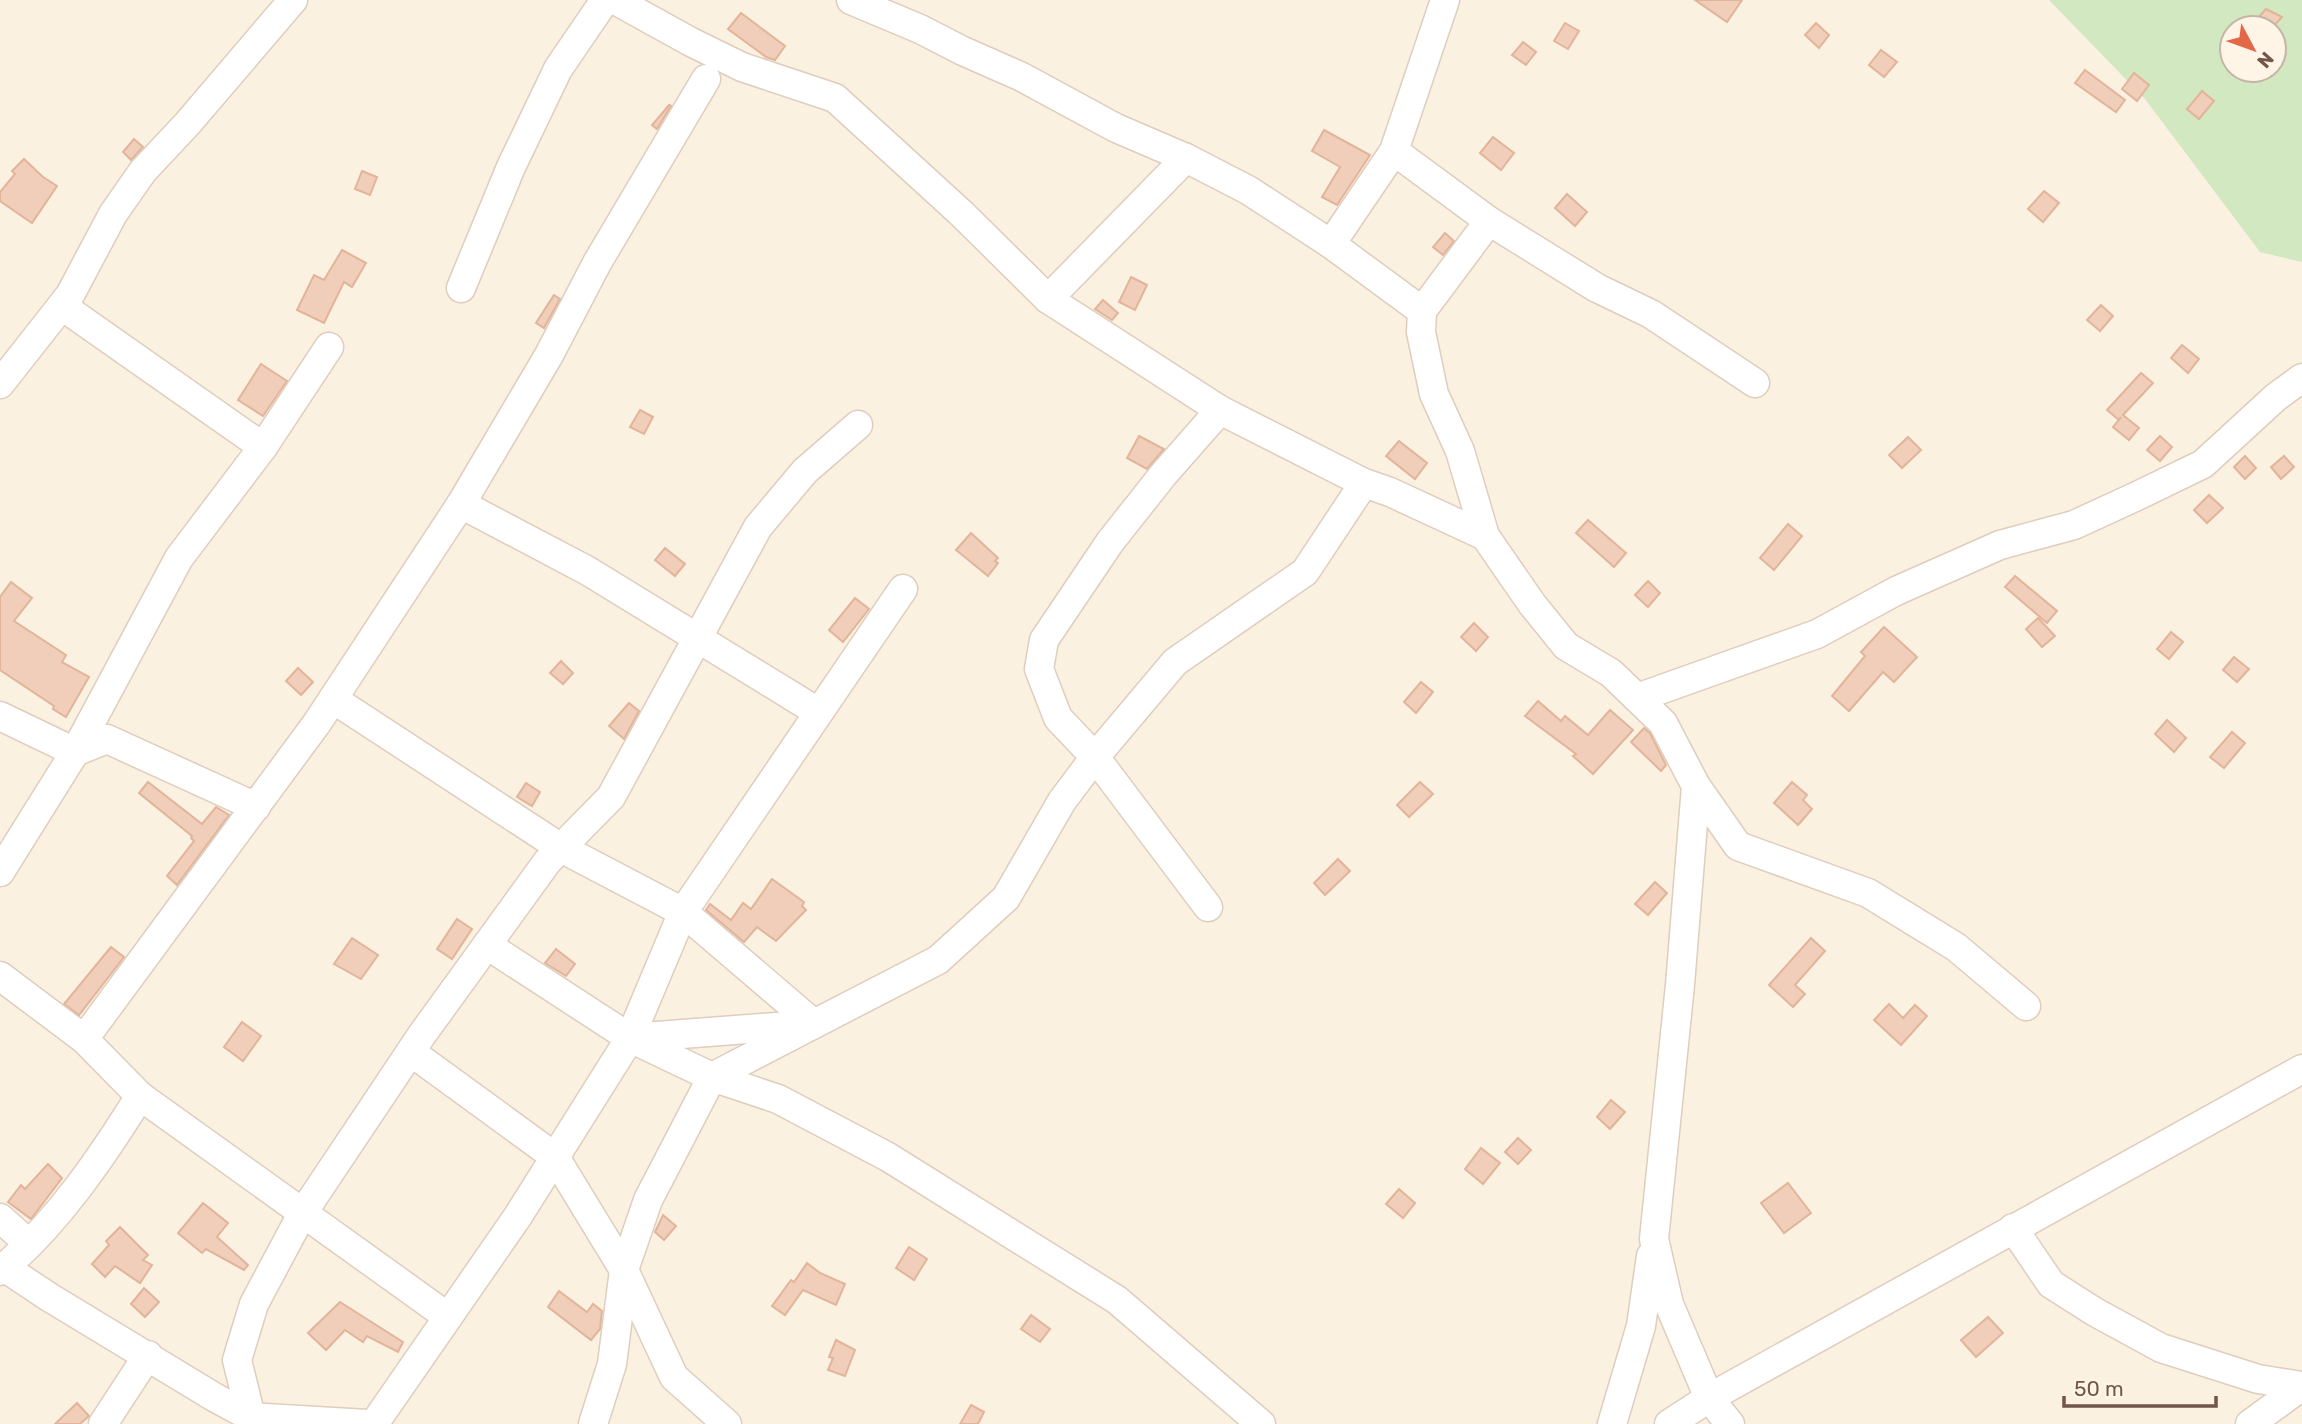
<svg xmlns="http://www.w3.org/2000/svg" width="2302" height="1424" font-family="Rubik,sans-serif">
<style>
.green{fill:#d1e8c0;fill-rule:evenodd}
.building{fill:#f0ceb9;stroke:#e2b49a;stroke-width:2}
.lines{fill:none;stroke-linecap:round;stroke-linejoin:round}
.minor-casing{stroke:#dfcdbd;stroke-width:31}
.minor{stroke:#fff;stroke-width:28}
</style>
<rect width="100%" height="100%" fill="#fbf1e1"/>
<!-- green -->
<path class="green" d="M2049 0H2302V262L2260 252 2145 99ZM2232 28H2274V70H2232Z"/>
<!-- building -->
<g class="building">
<path d="M1695 0H1742L1727 22Z"/>
<path d="M2266 9 2282 17 2272 28H2249Z"/>
<path d="M741 13 785 46 775 60 766 57 728 29Z"/>
<path d="M1565 23 1579 31 1568 49 1554 41Z"/>
<path d="M1816 23 1829 35 1819 48 1805 35Z"/>
<path d="M1523 42 1536 52 1526 65 1512 55Z"/>
<path d="M1881 50 1897 62 1884 77 1869 65Z"/>
<path d="M2085 70 2125 100 2116 112 2075 83Z"/>
<path d="M2134 73 2149 85 2137 101 2122 89Z"/>
<path d="M2202 91 2214 101 2199 119 2187 109Z"/>
<path d="M669 105 671 106 657 129 652 125Z"/>
<path d="M1324 130 1370 155 1337 205 1322 197 1340 167 1312 151Z"/>
<path d="M1493 137 1514 153 1501 170 1480 153Z"/>
<path d="M134 139 143 147 131 160 123 152Z"/>
<path d="M24 159 43 177 57 186 32 223 0 201V192L15 174 12 171Z"/>
<path d="M362 171 377 177 370 195 355 189Z"/>
<path d="M2044 191 2059 203 2043 222 2028 209Z"/>
<path d="M1567 194 1587 212 1575 226 1555 208Z"/>
<path d="M1445 233 1454 241 1443 255 1433 247Z"/>
<path d="M342 250 366 263 352 287 344 282 324 323 297 310 314 275 324 280Z"/>
<path d="M1131 277 1147 285 1135 310 1119 302Z"/>
<path d="M554 295 560 299 544 328 536 323Z"/>
<path d="M1103 300 1118 313 1112 320 1095 309Z"/>
<path d="M2101 305 2113 316 2100 331 2087 320Z"/>
<path d="M2182 345 2199 359 2188 373 2171 358Z"/>
<path d="M261 364 287 381 263 416 238 400Z"/>
<path d="M2141 373 2153 383 2123 415 2139 428 2129 440 2113 427 2121 417 2119 420 2107 410Z"/>
<path d="M640 410 653 417 644 434 630 427Z"/>
<path d="M1139 436 1164 449 1147 469 1127 458Z"/>
<path d="M2160 436 2172 447 2160 461 2147 450Z"/>
<path d="M1908 437 1921 450 1902 468 1889 455Z"/>
<path d="M1399 441 1427 463 1415 479 1386 456Z"/>
<path d="M2245 456 2256 468 2245 479 2234 467Z"/>
<path d="M2284 456 2294 467 2281 479 2271 467Z"/>
<path d="M2209 495 2223 508 2207 523 2194 510Z"/>
<path d="M1588 520 1626 553 1614 567 1576 533Z"/>
<path d="M1788 524 1802 536 1774 570 1760 558Z"/>
<path d="M971 533 998 558 995 561 998 563 988 576 956 550Z"/>
<path d="M665 548 685 564 675 576 655 560Z"/>
<path d="M2015 576 2057 611 2047 623 2005 587Z"/>
<path d="M1648 581 1660 593 1648 607 1635 595Z"/>
<path d="M11 582 32 598 14 621 66 655 62 662 89 677 66 717 53 709 54 706 0 670V597Z"/>
<path d="M855 598 869 609 843 642 829 630Z"/>
<path d="M2038 618 2055 636 2042 647 2026 629Z"/>
<path d="M1474 623 1488 637 1476 651 1461 637Z"/>
<path d="M1884 627 1917 657 1894 682 1883 672 1849 711 1832 696 1865 656 1861 652Z"/>
<path d="M2171 632 2183 642 2169 659 2157 649Z"/>
<path d="M2234 657 2249 669 2237 682 2223 670Z"/>
<path d="M561 661 573 673 563 684 550 673Z"/>
<path d="M298 668 313 682 301 695 286 681Z"/>
<path d="M1421 682 1433 692 1416 713 1404 702Z"/>
<path d="M1538 701 1561 721 1565 716 1588 735 1610 710 1633 730 1593 774 1573 756 1576 754 1525 716Z"/>
<path d="M629 703 639 711 624 739 609 726Z"/>
<path d="M2167 720 2186 738 2174 752 2155 734Z"/>
<path d="M1644 728 1650 733 1666 765 1661 771 1631 742Z"/>
<path d="M2232 732 2245 743 2224 768 2210 757Z"/>
<path d="M148 782 202 824 216 807 229 815 177 885 167 876 194 841 191 838 192 836 139 793Z"/>
<path d="M1420 782 1433 794 1409 817 1397 805Z"/>
<path d="M1792 782 1807 795 1803 800 1812 809 1798 825 1774 803Z"/>
<path d="M526 783 540 792 532 806 517 797Z"/>
<path d="M1338 859 1350 871 1325 895 1314 883Z"/>
<path d="M772 879 804 902 802 906 806 910 776 941 757 927 744 942 706 910 710 904 731 920 743 903 751 909Z"/>
<path d="M1655 882 1667 893 1648 915 1635 904Z"/>
<path d="M457 919 472 929 452 959 437 949Z"/>
<path d="M352 938 378 955 361 979 334 964Z"/>
<path d="M1811 938 1825 951 1795 985 1805 994 1793 1007 1769 985Z"/>
<path d="M111 947 124 957 79 1015 64 1004Z"/>
<path d="M556 949 575 964 566 976 545 963Z"/>
<path d="M1889 1004 1903 1018 1915 1005 1927 1016 1901 1045 1874 1020Z"/>
<path d="M242 1022 261 1036 243 1061 224 1047Z"/>
<path d="M1611 1100 1625 1112 1610 1129 1597 1117Z"/>
<path d="M1518 1138 1531 1150 1518 1164 1505 1152Z"/>
<path d="M1481 1148 1500 1163 1483 1184 1465 1169Z"/>
<path d="M48 1164 62 1178 31 1219 8 1202 21 1185 25 1189Z"/>
<path d="M1788 1183 1811 1213 1784 1233 1761 1203Z"/>
<path d="M1399 1189 1415 1203 1403 1218 1386 1204Z"/>
<path d="M203 1203 228 1223 217 1237 248 1265 244 1270 206 1249 202 1253 178 1233Z"/>
<path d="M663 1215 676 1226 664 1240 655 1232Z"/>
<path d="M120 1227 148 1255 143 1260 152 1265 140 1283 115 1266 105 1277 92 1264 109 1245 106 1241Z"/>
<path d="M909 1247 927 1259 914 1280 896 1268Z"/>
<path d="M807 1263 820 1273 845 1284 836 1305 803 1290 785 1315 772 1306 791 1280 794 1282Z"/>
<path d="M144 1288 159 1302 145 1317 131 1304Z"/>
<path d="M559 1291 587 1312 593 1304 602 1311 600 1329 591 1340 548 1307Z"/>
<path d="M340 1302 403 1342 398 1352 367 1336 363 1342 345 1330 326 1350 308 1333Z"/>
<path d="M1031 1315 1050 1329 1040 1342 1021 1329Z"/>
<path d="M1988 1317 2003 1333 1976 1357 1961 1340Z"/>
<path d="M836 1340 855 1350 845 1376 828 1370 833 1358 829 1357Z"/>
<path d="M77 1403 89 1416 80 1424H55Z"/>
<path d="M971 1405 984 1412 978 1424H960Z"/>
</g>
<g class="lines">
<defs>
<g id="minor">
<path d="M615 0 691 42 742 67 835 98 961 213 1048 299 1220 410 1163 475 1110 542 1044 640 1039 669 1058 718 1095 757 1208 907"/>
<path d="M851 0 920 29 963 51 1022 77 1116 128 1186 158 1248 190 1331 244 1422 311"/>
<path d="M1394 151 1489 221 1597 288 1651 314 1755 383"/>
<path d="M1489 221 1422 311 1421 332 1434 394 1460 451 1485 536 1532 604 1566 646 1611 673 1663 723 1696 786 1680 985 1654 1239 1669 1304 1709 1398 1730 1424"/>
<path d="M1331 244 1394 151 1445 0"/>
<path d="M461 288 511 167 558 69 605 0"/>
<path d="M1048 299 1186 158"/>
<path d="M62 306 263 447"/>
<path d="M0 384 70 295 113 214 143 171 188 123 293 0"/>
<path d="M1220 410 1364 483 1390 492 1485 536"/>
<path d="M461 504 588 571 818 712"/>
<path d="M1637 698 1817 634 1896 591 2000 545 2074 525 2137 496 2203 464 2276 397 2302 378"/>
<path d="M333 699 561 848 683 912 814 1024 712 1077 648 1200 624 1270 612 1364 593 1424"/>
<path d="M0 716 75 752 107 739 256 807"/>
<path d="M1696 786 1738 846 1868 893 1956 947 2026 1006"/>
<path d="M0 872 75 752 179 558 263 447 329 347"/>
<path d="M487 945 630 1038 712 1077 778 1099 888 1157 1117 1300 1261 1424"/>
<path d="M0 976 84 1039 140 1096 448 1317"/>
<path d="M630 1038 683 912 903 589"/>
<path d="M84 1039 317 723 461 504 549 355 597 263 706 79"/>
<path d="M411 1052 555 1157 624 1270 674 1377 727 1424"/>
<path d="M0 1218 28 1243"/>
<path d="M2013 1228 2051 1284 2095 1312 2161 1348 2258 1379 2301 1386"/>
<path d="M4 1267 49 1297 214 1397 251 1417 367 1424"/>
<path d="M0 1271C56 1225 102 1157 140 1096"/>
<path d="M103 1424 148 1355"/>
<path d="M256 1424 251 1417 237 1360 254 1304 302 1214 421 1036 547 862 611 797 758 527 805 471 858 425"/>
<path d="M374 1424 518 1216 630 1038 814 1024 938 960 1006 898 1062 801 1095 757 1175 662 1305 572 1364 483"/>
<path d="M1612 1424 1641 1326 1651 1256"/>
<path d="M1669 1424 1709 1398 2302 1069"/>
<path d="M2250 1424 2302 1386"/>
</g>
</defs>
<!-- minor casing -->
<use href="#minor" class="minor-casing"/>
<!-- minor -->
<use href="#minor" class="minor"/>
</g>
<!-- north arrow -->
<g transform="translate(2253 49) rotate(131)"><circle r="33" fill="#fff5e6" stroke="#c6b5a7" stroke-width="2"/>
<path d="M0-5L12 26L0 18L-12 26Z" fill="#e36848"/>
<text y="-10" font-size="19" font-weight="bold" text-anchor="middle" fill="#715649">N</text>
</g>
<!-- scale -->
<path d="M2064 1396v10h152v-10" fill="none" stroke="#715649" stroke-width="3.5"/>
<text x="2074" y="1396" font-size="21" fill="#715649" stroke="#fff5e6" stroke-width="5" paint-order="stroke">50 m</text>
</svg>
